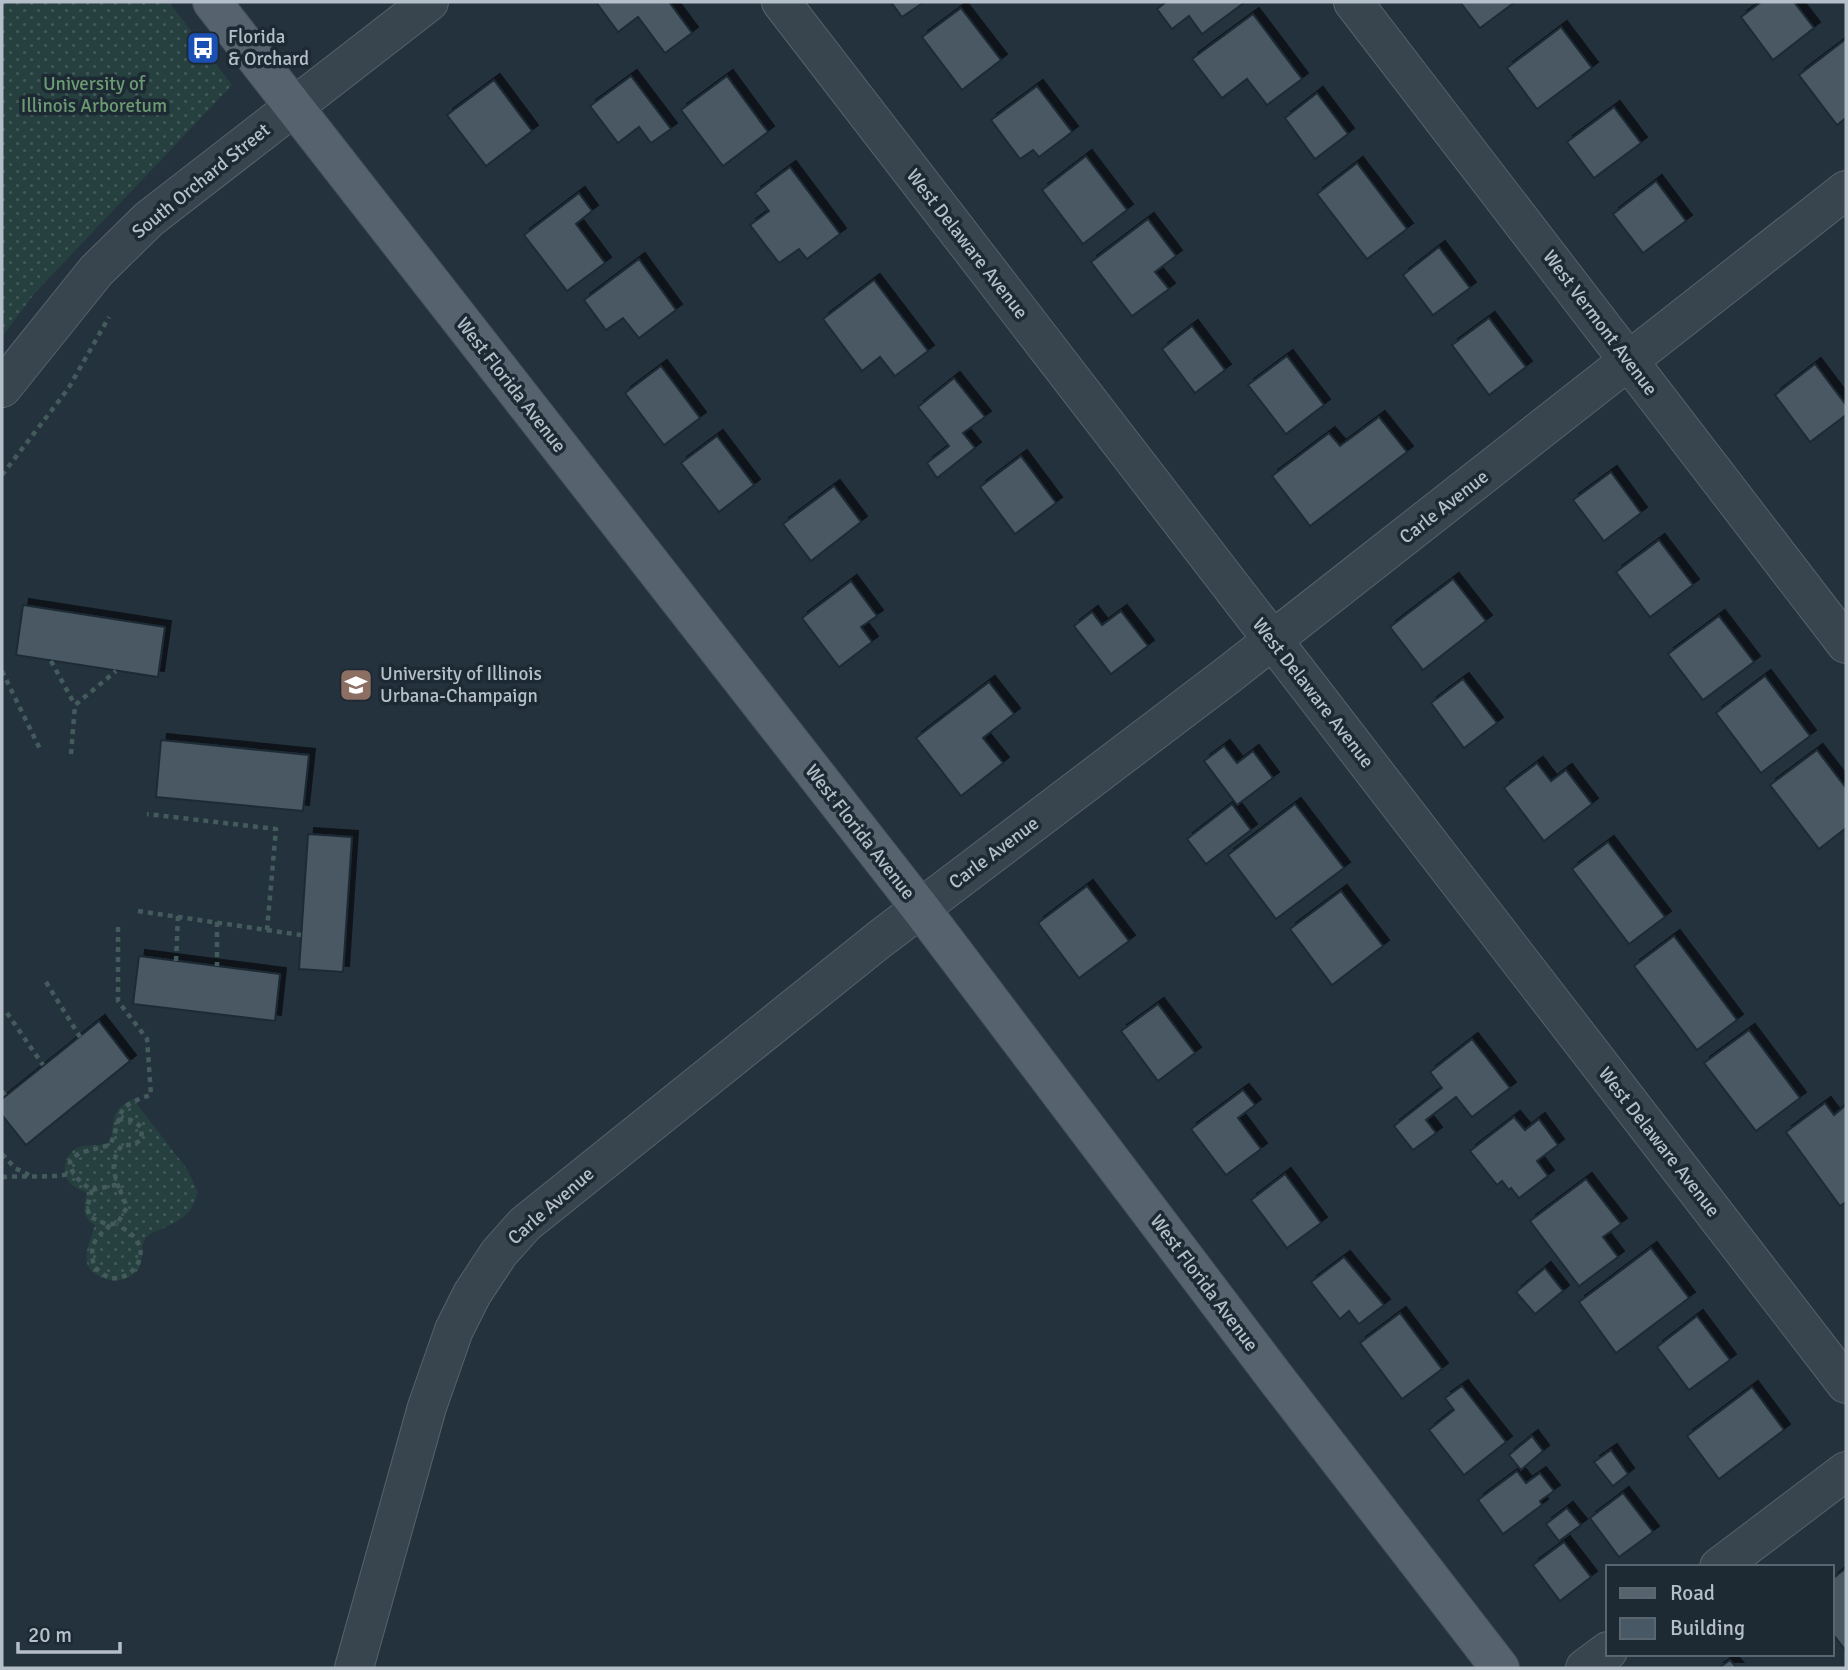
<svg xmlns="http://www.w3.org/2000/svg" width="1848" height="1670" font-family="Signika,sans-serif">
<style>
.grass{fill:url(#grass-dots)}
.building{fill:#485864;stroke:#1f2b35;stroke-width:2;filter:url(#shadow)}
.lines{fill:none;stroke-linecap:round;stroke-linejoin:round}
.minor-casing{stroke:#56626c;stroke-width:40}
.major-casing{stroke:#414d57;stroke-width:40}
.path{stroke:#445b5c;stroke-width:4.5;stroke-dasharray:5 5;stroke-linecap:butt}
.minor{stroke:#38444e;stroke-width:38}
.major{stroke:#56636e;stroke-width:38}
.labels{text-anchor:middle;dominant-baseline:central;stroke-width:7;stroke-linejoin:round;paint-order:stroke}
.poi-label{font-size:19px;fill:#b4bfc9;stroke:#1d2933;text-anchor:start}
.park-label{font-size:19px;fill:#6c9a72;stroke:#1d2933}
.street-label{font-size:19px;fill:#b4bfc9;stroke:#1d2933}
</style>
<defs>
<pattern id="grass-dots" width="8" height="8" patternUnits="userSpaceOnUse" patternTransform="scale(1.75)"><rect width="8" height="8" fill="#263f3f"/><path d="M2 2h.1M6 6h.1" fill="none" stroke="#435959" stroke-width="1.8" stroke-linecap="round"/></pattern>
<filter id="shadow"><feDropShadow dx="6" dy="-6" stdDeviation="0" flood-color="#0009"/></filter>
</defs>
<rect width="100%" height="100%" fill="#24323e"/>
<!-- grass -->
<g class="grass">
<path d="M2 2H169L232 85 34 294 2 337Z"/>
<path d="M133 1099 187 1169 198 1192C191 1215 183 1219 162 1229 157 1231 150 1233 147 1237 134 1250 156 1273 115 1281 75 1273 86 1253 95 1225 82 1219 83 1205 87 1193 82 1190 76 1189 72 1185 59 1174 64 1154 79 1147 90 1143 99 1148 111 1141 114 1118 111 1110 133 1099Z"/>
</g>
<!-- building -->
<g class="building">
<path d="M596 2H669L692 33 665 53 638 17 618 32Z"/>
<path d="M891 2H924L902 17Z"/>
<path d="M1166 2H1245L1202 34 1189 16 1172 29 1157 9Z"/>
<path d="M1460 2H1515L1480 28Z"/>
<path d="M1761 2H1794L1814 28 1773 60 1741 17Z"/>
<path d="M961 8 1001 60 962 90 922 37Z"/>
<path d="M1253 14 1302 79 1267 105 1247 79 1222 98 1192 59Z"/>
<path d="M1561 27 1592 68 1537 109 1507 68Z"/>
<path d="M1846 39V118L1837 125 1799 75Z"/>
<path d="M631 76 671 129 651 143 639 127 618 143 590 106Z"/>
<path d="M727 76 768 132 723 166 681 110Z"/>
<path d="M494 80 532 131 486 166 447 115Z"/>
<path d="M1037 86 1072 132 1039 157 1033 150 1020 159 991 120Z"/>
<path d="M1317 93 1348 134 1315 159 1285 118Z"/>
<path d="M1614 107 1641 143 1594 178 1567 142Z"/>
<path d="M1086 156 1127 210 1083 244 1042 190Z"/>
<path d="M1357 163 1407 229 1367 259 1317 194Z"/>
<path d="M790 167 840 234 807 259 799 249 779 263 750 225 769 211 755 193Z"/>
<path d="M1656 181 1686 221 1643 253 1613 214Z"/>
<path d="M579 193 592 211 576 224 605 263 567 291 524 235Z"/>
<path d="M1148 219 1176 256 1155 272 1169 289 1132 316 1091 262Z"/>
<path d="M1439 247 1470 288 1433 315 1403 275Z"/>
<path d="M639 259 676 310 639 338 623 318 606 330 584 300Z"/>
<path d="M874 280 928 351 895 376 880 357 862 371 823 319Z"/>
<path d="M1489 318 1526 367 1489 395 1452 345Z"/>
<path d="M1192 326 1225 370 1195 393 1162 349Z"/>
<path d="M1287 356 1324 405 1286 434 1248 385Z"/>
<path d="M1815 364 1846 405V415L1810 442 1775 395Z"/>
<path d="M661 366 700 418 664 445 625 393Z"/>
<path d="M954 378 985 417 963 433 975 448 937 478 927 463 949 446 918 407Z"/>
<path d="M1379 417 1407 452 1310 526 1272 476 1329 433 1340 446Z"/>
<path d="M717 436 754 485 719 512 681 463Z"/>
<path d="M1021 456 1056 503 1015 534 980 487Z"/>
<path d="M1611 472 1641 513 1604 541 1573 500Z"/>
<path d="M834 486 861 522 811 561 783 524Z"/>
<path d="M1659 540 1693 585 1650 617 1616 572Z"/>
<path d="M1453 579 1486 621 1423 670 1390 627Z"/>
<path d="M851 581 877 616 861 627 872 642 839 667 802 618Z"/>
<path d="M23 605 165 627 158 677 16 655Z"/>
<path d="M1121 611 1148 646 1111 674 1074 626 1092 612 1102 625Z"/>
<path d="M1719 616 1754 662 1703 700 1668 654Z"/>
<path d="M1765 676 1810 736 1761 773 1716 713Z"/>
<path d="M1463 679 1497 723 1464 748 1431 703Z"/>
<path d="M989 682 1014 714 983 738 1003 763 961 796 916 738Z"/>
<path d="M161 740 309 755 303 811 156 797Z"/>
<path d="M1224 746 1237 763 1253 751 1273 778 1237 805 1204 761Z"/>
<path d="M1817 750 1846 788V828L1819 849 1770 785Z"/>
<path d="M1537 763 1551 781 1566 770 1592 804 1544 841 1504 788Z"/>
<path d="M1232 804 1251 830 1206 864 1187 839Z"/>
<path d="M1295 804 1344 868 1276 919 1228 855Z"/>
<path d="M308 834 352 837 343 972 299 969Z"/>
<path d="M1608 842 1665 917 1629 944 1572 869Z"/>
<path d="M1087 886 1129 941 1079 978 1038 923Z"/>
<path d="M1341 891 1383 946 1332 985 1290 929Z"/>
<path d="M1674 936 1737 1020 1697 1050 1634 966Z"/>
<path d="M139 956 280 974 275 1021 133 1004Z"/>
<path d="M1158 1004 1195 1053 1158 1081 1121 1031Z"/>
<path d="M99 1021 130 1061 26 1145 2 1115V1099Z"/>
<path d="M1749 1030 1800 1098 1756 1131 1704 1063Z"/>
<path d="M1472 1039 1510 1088 1472 1117 1456 1097 1426 1120 1436 1133 1413 1150 1394 1126 1442 1088 1430 1072Z"/>
<path d="M1243 1090 1255 1105 1238 1118 1261 1149 1226 1175 1191 1129Z"/>
<path d="M1825 1103 1834 1115 1846 1105V1202L1840 1206 1786 1132Z"/>
<path d="M1514 1117 1525 1130 1539 1119 1558 1145 1537 1161 1548 1176 1519 1198 1511 1188 1509 1190 1502 1181 1497 1185 1470 1151Z"/>
<path d="M1285 1174 1321 1223 1287 1248 1251 1200Z"/>
<path d="M1586 1179 1621 1224 1603 1237 1618 1257 1579 1286 1530 1221Z"/>
<path d="M1651 1248 1689 1298 1616 1353 1579 1302Z"/>
<path d="M1344 1257 1384 1305 1359 1324 1349 1311 1340 1319 1311 1282Z"/>
<path d="M1545 1268 1563 1291 1535 1314 1516 1292Z"/>
<path d="M1400 1313 1442 1369 1402 1399 1360 1343Z"/>
<path d="M1697 1316 1730 1360 1689 1390 1657 1347Z"/>
<path d="M1462 1386 1506 1442 1464 1475 1429 1430 1454 1410 1445 1398Z"/>
<path d="M1752 1387 1784 1430 1719 1479 1687 1436Z"/>
<path d="M1532 1436 1543 1451 1521 1470 1509 1455Z"/>
<path d="M1611 1450 1628 1474 1613 1486 1594 1462Z"/>
<path d="M1517 1471 1526 1483 1540 1473 1554 1491 1540 1501 1542 1505 1503 1534 1478 1500Z"/>
<path d="M1623 1493 1653 1532 1619 1557 1590 1518Z"/>
<path d="M1567 1508 1581 1525 1559 1541 1546 1524Z"/>
<path d="M1564 1542 1591 1577 1560 1601 1533 1565Z"/>
<path d="M1846 1568V1651L1832 1633V1579Z"/>
<path d="M1730 1660 1737 1668H1719Z"/>
</g>
<g class="lines">
<defs>
<g id="minor">
<path d="M781 2 1846 1384"/>
<path d="M1353 2 1846 644"/>
<path d="M2 388 96 271 149 219 429 2"/>
<path d="M1719 1567 1846 1471"/>
<path d="M354 1668 427 1407 454 1330 472 1294 499 1253 525 1224 880 939 1228 675 1846 190"/>
<path d="M1585 1668 1608 1651"/>
</g>
<path id="major" d="M212 2 921 909 1275 1377 1500 1668"/>
</defs>
<!-- minor casing -->
<use href="#minor" class="minor-casing"/>
<!-- major casing -->
<use href="#major" class="major-casing"/>
<!-- path -->
<g class="path">
<path d="M2 475 68 389 109 317"/>
<path d="M51 661 75 705"/>
<path d="M2 671 40 749"/>
<path d="M71 754 75 705 116 671"/>
<path d="M138 911 267 930 276 829 147 814"/>
<path d="M217 922V966"/>
<path d="M267 930 301 935"/>
<path d="M176 961 178 916"/>
<path d="M46 982 80 1037"/>
<path d="M7 1013 43 1065"/>
<path d="M2 1091 5 1095"/>
<path d="M118 1120C130 1118 135 1120 142 1129L141 1140 133 1145H122C110 1162 113 1170 119 1189"/>
<path d="M2 1154 15 1168 29 1175"/>
<path d="M2 1177C26 1175 50 1179 73 1173"/>
<path d="M92 1190 87 1208 90 1217 106 1224H117L127 1207 120 1190 115 1185 92 1190C81 1183 70 1174 70 1161L79 1153 110 1145C124 1114 112 1107 151 1095L147 1039 118 1001V927"/>
<path d="M110 1225C94 1240 89 1244 94 1267 98 1270 104 1275 108 1277 125 1283 144 1265 140 1248 137 1236 127 1231 117 1224"/>
</g>
<!-- minor -->
<use href="#minor" class="minor"/>
<!-- major -->
<use href="#major" class="major"/>
</g>
<!-- icons -->
<defs>
<symbol id="bus-square" viewBox="-11 -11 22 22"><rect x="-9" y="-9" width="18" height="18" rx="4" fill="#1a4fb4" stroke="#1d2933"/><path d="M-5-6H5V4H4V6H2V4H-2V6H-4V4H-5ZM-3.5-4V0h7V-4ZM-3.5 1.2v1.5H-2V1.2ZM2 1.2v1.5H3.5V1.2Z" fill="#fff"/></symbol>
<symbol id="university-square" viewBox="-11 -11 22 22"><rect x="-9" y="-9" width="18" height="18" rx="4" fill="#8d6e63" stroke="#1d2933"/><path d="M0-5L7-2L0 1L-7-2ZM-4 1L0 2.5L4 1V4Q0 6-4 4Z" fill="#fff"/></symbol>
</defs>
<g fill-rule="evenodd">
<use href="#bus-square" x="184" y="29" width="38" height="38"/>
<use href="#university-square" x="337" y="666" width="38" height="38"/>
</g>
<g class="labels">
<!-- poi labels -->
<g class="poi-label">
<text x="228" y="37">Florida<tspan x="228" dy="22">&amp; Orchard</tspan></text>
<text x="380" y="674">University of Illinois<tspan x="380" dy="22">Urbana-Champaign</tspan></text>
</g>
<!-- park labels -->
<g class="park-label">
<text x="94" y="84">University of<tspan x="94" dy="22">Illinois Arboretum</tspan></text>
</g>
<!-- street labels -->
<g class="street-label">
<text transform="translate(201 181) rotate(-39)">South Orchard Street</text>
<text transform="translate(967 244) rotate(52)">West Delaware Avenue</text>
<text transform="translate(1600 323) rotate(53)">West Vermont Avenue</text>
<text transform="translate(511 385) rotate(52)">West Florida Avenue</text>
<text transform="translate(1444 507) rotate(-38)">Carle Avenue</text>
<text transform="translate(1313 693) rotate(52)">West Delaware Avenue</text>
<text transform="translate(860 832) rotate(52)">West Florida Avenue</text>
<text transform="translate(994 853) rotate(-37)">Carle Avenue</text>
<text transform="translate(1659 1142) rotate(52)">West Delaware Avenue</text>
<text transform="translate(551 1206) rotate(-41)">Carle Avenue</text>
<text transform="translate(1204 1283) rotate(53)">West Florida Avenue</text>
</g>
</g>
<!-- border -->
<rect width="1848" height="1670" fill="none" stroke="#b4bfc9" stroke-width="7"/>
<!-- legend -->
<rect x="1606" y="1565" width="228" height="91" fill="#1d2933" stroke="#59656f" stroke-width="2"/>
<rect x="1620" y="1588" width="35" height="10" fill="#56636e" stroke="#59656f" stroke-width="2"/>
<text x="1670" y="1600" font-size="21" fill="#b4bfc9">Road</text>
<rect x="1620" y="1618" width="35" height="21" fill="#485864" stroke="#59656f" stroke-width="2"/>
<text x="1670" y="1635" font-size="21" fill="#b4bfc9">Building</text>
<!-- scale -->
<path d="M18 1642v10h102v-10" fill="none" stroke="#b4bfc9" stroke-width="3.5"/>
<text x="28" y="1642" font-size="21" fill="#b4bfc9" stroke="#1d2933" stroke-width="5" paint-order="stroke">20 m</text>
</svg>
